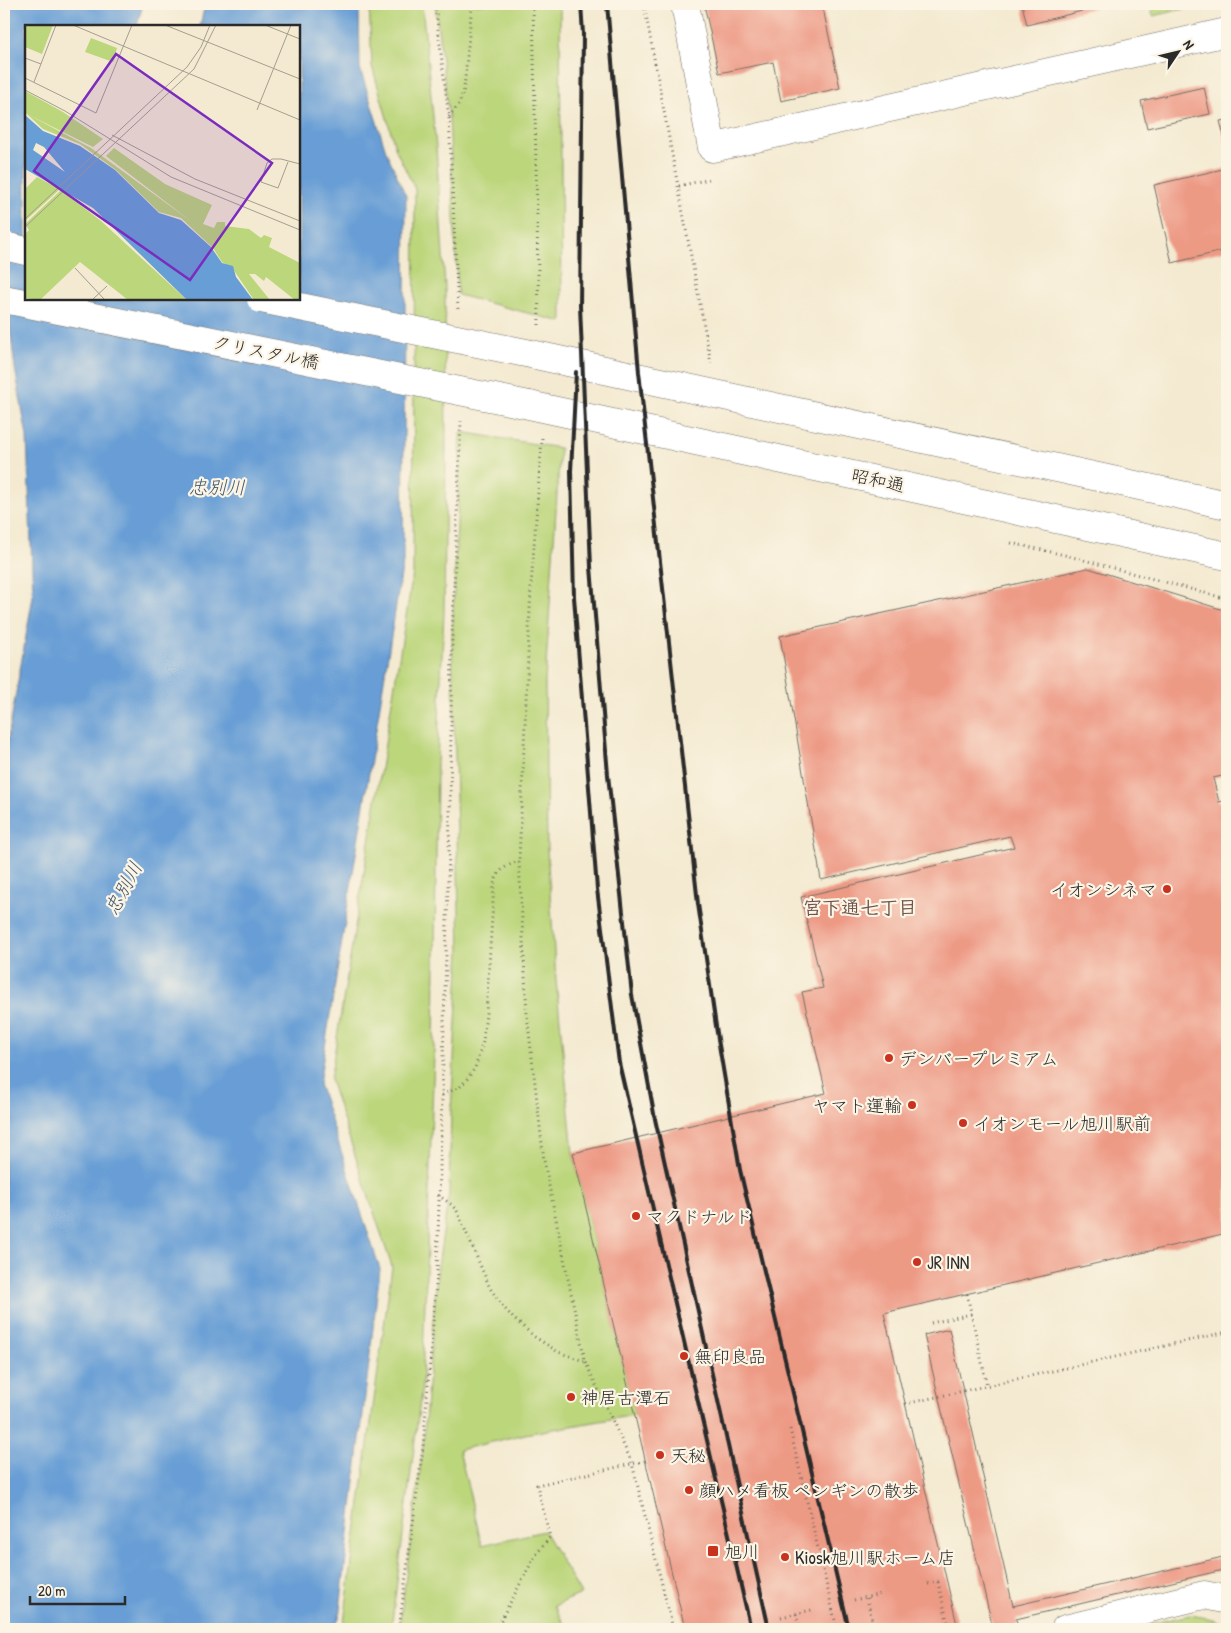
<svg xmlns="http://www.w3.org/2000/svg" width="1231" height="1633" font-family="'Patrick Hand','Klee One',sans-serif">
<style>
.green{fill:#bcd67b;stroke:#748053}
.water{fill:#679ed5;stroke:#496480}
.building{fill:#ed9a85}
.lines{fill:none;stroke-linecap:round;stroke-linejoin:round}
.minor-casing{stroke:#716e65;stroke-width:29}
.path{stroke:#716e65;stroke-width:3;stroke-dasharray:1 4;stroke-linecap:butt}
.minor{stroke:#fff;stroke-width:28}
.rail{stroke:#2b2b2b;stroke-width:4}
.minor-bridge-casing{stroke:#716e65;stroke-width:29;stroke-linecap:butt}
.minor-bridge{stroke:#fff;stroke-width:28}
.poi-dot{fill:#c8321e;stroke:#fcf5e5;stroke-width:2}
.labels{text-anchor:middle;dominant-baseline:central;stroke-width:4.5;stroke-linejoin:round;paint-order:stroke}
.street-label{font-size:18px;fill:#2b2b2b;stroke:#fcf5e5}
.poi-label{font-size:18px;fill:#2b2b2b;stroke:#fcf5e5;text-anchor:start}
.water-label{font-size:19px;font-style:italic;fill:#43596f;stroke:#fcf5e5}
.neighbourhood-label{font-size:19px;font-weight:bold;fill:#6f524a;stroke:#fcf5e5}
.inset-road{fill:none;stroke:#a49e8f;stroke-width:1}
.view{fill:#7b2cbf;fill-opacity:0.15;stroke:#7b2cbf;stroke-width:2.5}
.inset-edge{fill:none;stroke:#2b2b2b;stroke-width:2.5}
</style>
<rect width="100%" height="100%" fill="#fcf5e5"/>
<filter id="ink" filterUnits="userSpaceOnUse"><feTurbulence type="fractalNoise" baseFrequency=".02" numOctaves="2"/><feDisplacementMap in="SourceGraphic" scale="10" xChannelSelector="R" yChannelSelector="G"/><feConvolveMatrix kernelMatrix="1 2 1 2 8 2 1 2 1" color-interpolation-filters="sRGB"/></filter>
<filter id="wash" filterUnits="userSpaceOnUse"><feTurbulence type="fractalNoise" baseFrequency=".0096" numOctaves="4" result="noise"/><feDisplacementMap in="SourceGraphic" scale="20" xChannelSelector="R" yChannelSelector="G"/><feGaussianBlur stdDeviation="1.12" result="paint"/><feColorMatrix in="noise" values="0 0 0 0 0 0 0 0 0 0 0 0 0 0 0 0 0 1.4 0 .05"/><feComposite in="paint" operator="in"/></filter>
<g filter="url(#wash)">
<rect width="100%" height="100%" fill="#f4ead1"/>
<!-- green -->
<g class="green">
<path d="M369 4H422L436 147 445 287 446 449 444 612 437 763 434 1055 422 1385 391 1629H343L392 1267 330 1080 413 573 415 189 396 150 372 66Z"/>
<path d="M435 4H560L562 322 458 295 449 118Z"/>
<path d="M1150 4H1205L1153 16Z"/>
<path d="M461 432 560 448 545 681 547 849 556 980 573 1153 635 1415 525 1434 459 1450 482 1545 544 1531 581 1594 554 1606 567 1629H399L423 1447 437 1273 449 1193 451 1112 460 950 452 637Z"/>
<path d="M1190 1615 1213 1619 1227 1625V1629H1125Z"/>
</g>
<!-- water -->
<path class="water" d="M4 4H143L137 26H26V299H299V26H200L205 4H359L360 68 386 151 406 196 403 562 319 1084 380 1269 339 1618 333 1629H4V772L7 743 33 596 27 437 15 368 4 280Z"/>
<g id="blocks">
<!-- building -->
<g class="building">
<path d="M704 4H822L840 88 781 101 773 62 719 73Z"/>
<path d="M1022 4H1109L1027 25Z"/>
<path d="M1204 87 1210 114 1147 128 1141 101Z"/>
<path d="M1227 120V148L1220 121Z"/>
<path d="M1227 168V250L1172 263 1154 185Z"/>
<path d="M1088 568 1227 611V775L1213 778 1219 802 1227 800V1233L884 1313 958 1629H685L573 1153 826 1093 802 992 823 988 801 897 1014 847 1010 836 821 880 780 636Z"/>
<path d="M949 1329 1013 1606 1227 1556V1569L1016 1619 1019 1629H993L924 1335Z"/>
</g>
</g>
</g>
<g filter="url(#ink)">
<use href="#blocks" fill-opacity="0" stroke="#716e65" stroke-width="1"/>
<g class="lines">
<defs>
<g id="minor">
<path d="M685 4 712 148 1227 32"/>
<path d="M4 246 26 251"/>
<path d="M531 354 1227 505"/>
<path d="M529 405 1227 556"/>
<path d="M1065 1629 1204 1595 1227 1600"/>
</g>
</defs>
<!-- minor casing -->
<use href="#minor" class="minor-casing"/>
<!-- path -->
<g class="path">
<path d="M435 4 449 118 458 310"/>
<path d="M533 4 539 326"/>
<path d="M644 4 711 363"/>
<path d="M449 117 459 104 464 89 472 4"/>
<path d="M679 186 709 179"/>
<path d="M542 438 531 586 519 861 527 1015 544 1161 585 1361 632 1463 673 1629"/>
<path d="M1011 543 1069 556 1227 599"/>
<path d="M442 1095 460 1087 467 1079 475 1068 483 1042 486 1014 494 884C499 869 504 867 519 861"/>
<path d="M438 1195 452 1205 457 1211 490 1288 501 1304 513 1318 535 1337 558 1352 584 1361"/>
<path d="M967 1294 987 1386"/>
<path d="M931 1323 971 1314"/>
<path d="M905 1404 1227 1332"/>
<path d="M790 1429 837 1629"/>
<path d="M938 1582 949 1629"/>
<path d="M928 1584 941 1581"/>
<path d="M867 1598 874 1629"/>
<path d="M854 1600 881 1594"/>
<path d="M796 1614 800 1629"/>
<path d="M781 1617 812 1610"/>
<path d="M399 1629 423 1447 437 1273 450 815 452 637 461 421"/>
<path d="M496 1629 535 1556 550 1537 537 1485 645 1461"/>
<path d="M727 1629 739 1627"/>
</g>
<!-- minor -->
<use href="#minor" class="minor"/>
<!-- rail -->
<g class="rail">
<path d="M581 4 583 34 580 306 591 567 608 775 632 995 655 1119 769 1629"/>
<path d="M607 4 639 372 698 904 717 1033 740 1170 849 1629"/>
<path d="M576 372 571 471 574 597 597 889 619 1063 751 1629"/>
</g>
<defs>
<g id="minor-bridge">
<path d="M4 299 529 405"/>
<path d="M261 299 531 354"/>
</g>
</defs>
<!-- minor-bridge casing -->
<use href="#minor-bridge" class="minor-bridge-casing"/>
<!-- minor-bridge -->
<use href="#minor-bridge" class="minor-bridge"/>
</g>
</g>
<!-- markers -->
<g class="poi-dot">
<circle cx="1167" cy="889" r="5"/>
<circle cx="889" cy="1058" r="5"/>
<circle cx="912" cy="1105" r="5"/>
<circle cx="963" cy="1123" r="5"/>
<circle cx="636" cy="1216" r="5"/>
<circle cx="917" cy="1262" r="5"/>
<circle cx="684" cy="1356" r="5"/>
<circle cx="571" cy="1397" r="5"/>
<circle cx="660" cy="1455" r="5"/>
<circle cx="689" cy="1490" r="5"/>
<rect x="707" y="1545" width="12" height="12" rx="2.5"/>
<circle cx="785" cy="1557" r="5"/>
</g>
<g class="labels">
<!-- street labels -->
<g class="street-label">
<text transform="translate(266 352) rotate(11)">クリスタル橋</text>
<text transform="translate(878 480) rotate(12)">昭和通</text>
</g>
<!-- poi labels -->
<g class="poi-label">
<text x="1157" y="889" text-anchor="end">イオンシネマ</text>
<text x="899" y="1058">デンバープレミアム</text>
<text x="902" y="1105" text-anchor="end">ヤマト運輸</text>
<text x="973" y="1123">イオンモール旭川駅前</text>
<text x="646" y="1216">マクドナルド</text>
<text x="927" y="1262">JR INN</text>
<text x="694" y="1356">無印良品</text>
<text x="581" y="1397">神居古潭石</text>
<text x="670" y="1455">天秘</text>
<text x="699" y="1490">顔ハメ看板 ペンギンの散歩</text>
<text x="724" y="1551">旭川</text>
<text x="795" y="1557">Kiosk旭川駅ホーム店</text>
</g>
<!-- water labels -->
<g class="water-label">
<text x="217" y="487">忠別川</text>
<text transform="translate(123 888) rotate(-62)">忠別川</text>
</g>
<!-- neighbourhood labels -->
<g class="neighbourhood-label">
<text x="860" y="907">宮下通七丁目</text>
</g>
</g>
<!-- overview -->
<g transform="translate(25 25)">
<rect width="275" height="275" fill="#f4ead1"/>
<path d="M0 0H28L17 29 0 22ZM66 13 92 23 88 37 60 27ZM0 66 38 87 78 114 68 122 0 88ZM2 89 66 123 167 197 81 131 89 123 140 159 187 180 178 199 189 203 192 197H200V201L224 204 236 213 239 210 247 213 244 222 275 238V275H270L241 252 239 256 230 249H224L245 275H229L208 244 197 237 188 223 156 193 134 187 91 145 55 119 18 104ZM12 152 35 164 0 196V164ZM36 165 76 196 162 275H103L55 237 15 275 0 273V209L4 205 0 199Z" fill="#bcd67b"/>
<path d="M0 90 18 106 55 121 90 145 134 188 156 195 186 222 197 238 208 241 211 252 228 275H162L68 183 0 144ZM11 118 19 122 40 147 8 125Z" fill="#679ed5" fill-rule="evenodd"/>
<path class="inset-road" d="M48 0 275 95M140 0 275 54M240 0 275 14M0 33 16 39M0 53 71 88 107 0M9 57 31 0M0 65 40 86 146 152 275 205M232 85 266 0M87 110 170 154 275 196M263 137 253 163 236 157 242 138 247 134H256L275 139M0 194 162 42 176 22 185 0M0 202 169 44 191 0M50 243 80 275M67 275 82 261"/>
<path class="view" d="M91 29 247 138 165 255 9 146Z"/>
<rect width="275" height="275" class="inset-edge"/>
</g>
<!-- margin -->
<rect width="1231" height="1633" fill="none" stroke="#fcf5e5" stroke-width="20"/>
<!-- north arrow -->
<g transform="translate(1178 52) rotate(55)" stroke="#fcf5e5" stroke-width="4" paint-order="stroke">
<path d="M0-4L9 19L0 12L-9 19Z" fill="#2b2b2b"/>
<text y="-8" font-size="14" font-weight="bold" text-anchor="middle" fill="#2b2b2b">N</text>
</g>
<!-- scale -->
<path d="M30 1596v8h95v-8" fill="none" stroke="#2b2b2b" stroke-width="2.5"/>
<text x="38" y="1596" font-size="15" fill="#2b2b2b" stroke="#fcf5e5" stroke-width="4" paint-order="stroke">20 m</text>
</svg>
